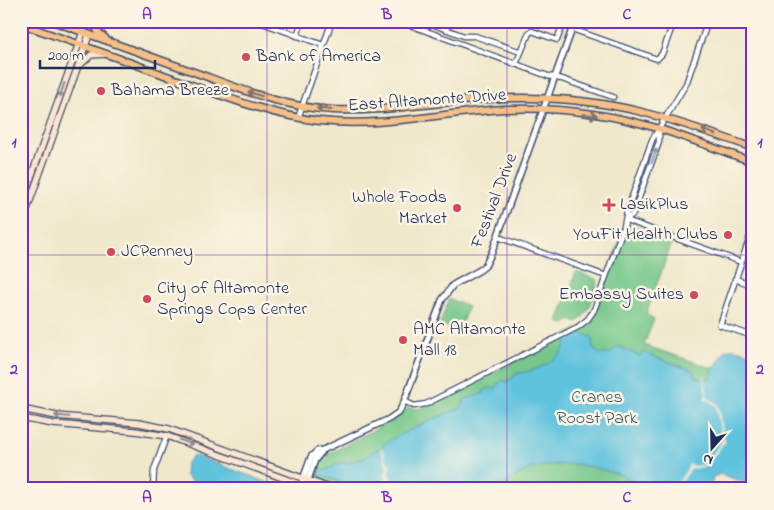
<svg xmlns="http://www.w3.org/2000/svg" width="774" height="510" font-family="'Indie Flower',sans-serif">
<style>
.green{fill:#74c78a;stroke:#487b74}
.sand{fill:#eeda9e;stroke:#84847e}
.water{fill:#60c3de;stroke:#3e799e}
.pier{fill:#f0e8cb}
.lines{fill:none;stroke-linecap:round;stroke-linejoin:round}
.minor-casing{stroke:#3b4b6e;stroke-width:7}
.tertiary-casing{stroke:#3b4b6e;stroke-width:8}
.secondary-casing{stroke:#3b4b6e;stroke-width:8}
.primary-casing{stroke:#3b4b6e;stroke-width:9}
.minor{stroke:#fff;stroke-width:4.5}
.tertiary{stroke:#fff;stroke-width:5}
.secondary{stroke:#fbe5cf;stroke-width:5.5}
.primary{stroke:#f5bf86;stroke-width:6}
.oneway{stroke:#8b8a96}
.oneway2{stroke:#7d7070}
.oneway3{stroke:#8d97ae}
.grid{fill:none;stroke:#7b2cbf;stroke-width:1;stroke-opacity:0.55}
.poi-dot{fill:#d1495b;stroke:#fcf5e5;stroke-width:2}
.labels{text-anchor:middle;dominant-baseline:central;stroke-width:5;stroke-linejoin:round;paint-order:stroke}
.poi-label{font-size:18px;fill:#1b2f5e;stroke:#fcf5e5;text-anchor:start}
.street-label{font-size:18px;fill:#1b2f5e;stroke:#fcf5e5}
.park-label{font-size:18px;fill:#365d6b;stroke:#fcf5e5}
.neatline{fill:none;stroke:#7b2cbf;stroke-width:2}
.grid-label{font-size:16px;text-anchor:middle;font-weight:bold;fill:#7b2cbf}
</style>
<rect width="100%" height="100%" fill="#fcf5e5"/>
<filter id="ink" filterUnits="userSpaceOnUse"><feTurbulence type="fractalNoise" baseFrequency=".02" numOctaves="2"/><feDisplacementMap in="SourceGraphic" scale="10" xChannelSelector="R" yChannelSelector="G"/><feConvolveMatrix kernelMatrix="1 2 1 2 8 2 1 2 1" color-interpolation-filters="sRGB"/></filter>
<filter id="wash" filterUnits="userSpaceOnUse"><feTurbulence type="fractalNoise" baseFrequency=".0096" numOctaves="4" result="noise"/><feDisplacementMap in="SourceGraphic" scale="20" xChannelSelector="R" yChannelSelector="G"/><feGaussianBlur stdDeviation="1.12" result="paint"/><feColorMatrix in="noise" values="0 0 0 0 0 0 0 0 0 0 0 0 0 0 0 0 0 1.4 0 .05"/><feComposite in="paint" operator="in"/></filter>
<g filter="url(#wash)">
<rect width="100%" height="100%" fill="#f0e8cb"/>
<!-- green -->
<g class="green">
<path d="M632 225 673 240 646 314 654 319 644 345 721 371 713 477 708 489C672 489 635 491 599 489 578 487 559 482 538 489H341L313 479 311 474 318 460 392 420 409 407 416 409 426 407 585 325 590 320 625 227Z"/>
<path d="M576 272 598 280C593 296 591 314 575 323L574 320H571L564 324 558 322Z"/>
<path d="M449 299 468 306 459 331 440 324Z"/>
</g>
<!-- sand -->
<path class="sand" d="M549 485H570L597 489H538Z"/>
<!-- water -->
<g class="water">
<path d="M578 332 592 337 593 348 600 354 611 353 618 346 640 356 642 352 694 371 695 377 703 379 710 378 713 370 726 350C736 347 744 351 753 356V485L720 474 713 477 709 489H651L624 476 597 468 575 464 550 465 531 469 520 474 499 489H356L338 481 319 475 323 469 325 471 342 462 347 463 365 458 392 439 426 422 461 408 464 403 463 400 484 393 483 391 489 388 494 389 496 388 498 383 504 380 505 382 512 379 517 373C534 373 568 358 566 338Z"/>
<path d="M193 455 285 489H201L185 475 186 464Z"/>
</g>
<!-- pier -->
<g class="pier">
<path d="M703 377H704L708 397 718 405 724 439 726 442 723 444 707 466 691 469 679 485 680 489H677V484L688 468 689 464 693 466 705 464 722 441 716 406 708 400 704 399 706 395Z"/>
<path d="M379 444 385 454V457L388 463 392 466 389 468 388 474 391 480 403 485 407 483 408 489 388 483 385 476 387 466Z"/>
</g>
</g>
<g filter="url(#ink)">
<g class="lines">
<defs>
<g id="minor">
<path d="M257 21 323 45"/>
<path d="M399 21 548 76 562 79 613 97"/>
<path d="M424 21 464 36H475L521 52"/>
<path d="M572 29 657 59 662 54 674 21"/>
<path d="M83 32 87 21"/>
<path d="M297 36 302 21"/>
<path d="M516 64 529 33 532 31 557 40 564 21"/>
<path d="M298 118 332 21"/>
<path d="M21 167 26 171 21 188"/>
<path d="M626 220 741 262"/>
<path d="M626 220 633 214 659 142V131"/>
<path d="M753 228 720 325 753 336"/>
<path d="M498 237 606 276"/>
<path d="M735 279 753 285"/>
<path d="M404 401 414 406 426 404 578 327 588 319 594 310 624 226 627 211 652 140 686 84 708 21"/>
<path d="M153 489 154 470 167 435"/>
</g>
<g id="tertiary">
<path d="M302 482 311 457 317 451 323 450 389 419 399 412 404 402 442 300 453 285 480 270 485 266 492 252 575 21"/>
<path d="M306 486 315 460 323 450"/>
</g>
<g id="secondary">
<path d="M81 64 91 55 106 54"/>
<path d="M21 205 83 32"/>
<path d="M21 226 89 35"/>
<path d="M21 409 57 416 139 423 169 429 332 489"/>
<path d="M21 418 53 424 135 431 167 436 313 489"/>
</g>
<g id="primary">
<path d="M52 21C99 38 147 55 194 72 238 88 285 108 333 110 384 112 436 102 487 99 537 96 589 99 638 111 677 121 715 134 753 148"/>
<path d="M94 22 98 32 105 38"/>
<path d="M21 24C73 42 124 60 175 79 223 96 270 115 320 121 383 128 444 112 506 109 556 107 611 114 660 129 691 139 722 151 753 162"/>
</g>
</defs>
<!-- minor casing -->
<use href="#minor" class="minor-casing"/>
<!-- tertiary casing -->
<use href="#tertiary" class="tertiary-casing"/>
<!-- secondary casing -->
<use href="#secondary" class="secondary-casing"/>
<!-- primary casing -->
<use href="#primary" class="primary-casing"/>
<!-- minor -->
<use href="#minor" class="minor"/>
<!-- tertiary -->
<use href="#tertiary" class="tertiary"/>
<!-- secondary -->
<use href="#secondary" class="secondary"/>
<!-- primary -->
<use href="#primary" class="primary"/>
</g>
<!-- one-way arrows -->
<defs><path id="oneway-shaft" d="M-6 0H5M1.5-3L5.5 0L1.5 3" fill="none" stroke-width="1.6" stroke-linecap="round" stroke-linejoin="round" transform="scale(1.25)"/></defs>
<g class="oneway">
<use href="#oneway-shaft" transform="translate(62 90) rotate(109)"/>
<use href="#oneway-shaft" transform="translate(62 416) rotate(-175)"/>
<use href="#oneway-shaft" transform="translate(186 442) rotate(19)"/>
</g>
<g class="oneway2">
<use href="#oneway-shaft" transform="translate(255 94) rotate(-163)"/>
<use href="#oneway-shaft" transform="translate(324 109) rotate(-173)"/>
<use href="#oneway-shaft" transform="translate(590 115) rotate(7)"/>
<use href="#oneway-shaft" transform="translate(709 132) rotate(-160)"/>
</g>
<use class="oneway3" href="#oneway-shaft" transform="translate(654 156) rotate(-70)"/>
</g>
<!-- grid -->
<path class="grid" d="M267 21V489M507 21V489M21 255H753"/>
<!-- markers -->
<g class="poi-dot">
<circle cx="246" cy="57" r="5"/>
<circle cx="101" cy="91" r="5"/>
<path d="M606.5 197.5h5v5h5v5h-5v5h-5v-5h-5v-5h5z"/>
<circle cx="457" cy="208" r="5"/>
<circle cx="728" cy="235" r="5"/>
<circle cx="111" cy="252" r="5"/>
<circle cx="694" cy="295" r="5"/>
<circle cx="147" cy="299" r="5"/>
<circle cx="403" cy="340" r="5"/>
</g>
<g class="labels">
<!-- poi labels -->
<g class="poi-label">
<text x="256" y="57">Bank of America</text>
<text x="111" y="91">Bahama Breeze</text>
<text x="447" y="198" text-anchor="end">Whole Foods<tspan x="447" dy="21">Market</tspan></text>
<text x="620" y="205">LasikPlus</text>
<text x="718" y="235" text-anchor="end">YouFit Health Clubs</text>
<text x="121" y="252">JCPenney</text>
<text x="157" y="289">City of Altamonte<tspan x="157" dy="21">Springs Cops Center</tspan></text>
<text x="684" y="295" text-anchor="end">Embassy Suites</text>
<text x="413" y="330">AMC Altamonte<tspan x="413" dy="21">Mall 18</tspan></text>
</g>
<!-- street labels -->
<g class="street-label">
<text transform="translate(427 101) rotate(-4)">East Altamonte Drive</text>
<text transform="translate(495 201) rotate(-69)">Festival Drive</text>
</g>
<!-- park labels -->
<g class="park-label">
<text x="597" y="398">Cranes<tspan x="597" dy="21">Roost Park</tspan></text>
</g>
</g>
<!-- margin -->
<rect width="774" height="510" fill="none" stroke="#fcf5e5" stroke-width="55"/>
<!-- north arrow -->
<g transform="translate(712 448) rotate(200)" stroke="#fcf5e5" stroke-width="4" paint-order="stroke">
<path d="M0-4L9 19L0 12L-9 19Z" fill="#1b2f5e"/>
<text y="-8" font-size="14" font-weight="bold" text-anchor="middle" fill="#1b2f5e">N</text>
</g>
<!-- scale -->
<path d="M40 60v8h115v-8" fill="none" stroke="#1b2f5e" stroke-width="2.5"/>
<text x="48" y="60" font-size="15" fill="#1b2f5e" stroke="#fcf5e5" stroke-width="4" paint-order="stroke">200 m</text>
<rect x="28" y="28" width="718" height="454" class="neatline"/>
<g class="grid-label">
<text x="147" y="19">A</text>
<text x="387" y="19">B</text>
<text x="627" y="19">C</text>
<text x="14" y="147">1</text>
<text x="760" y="147">1</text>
<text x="14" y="374">2</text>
<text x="760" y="374">2</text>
<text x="147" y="502">A</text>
<text x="387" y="502">B</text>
<text x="627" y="502">C</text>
</g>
</svg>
